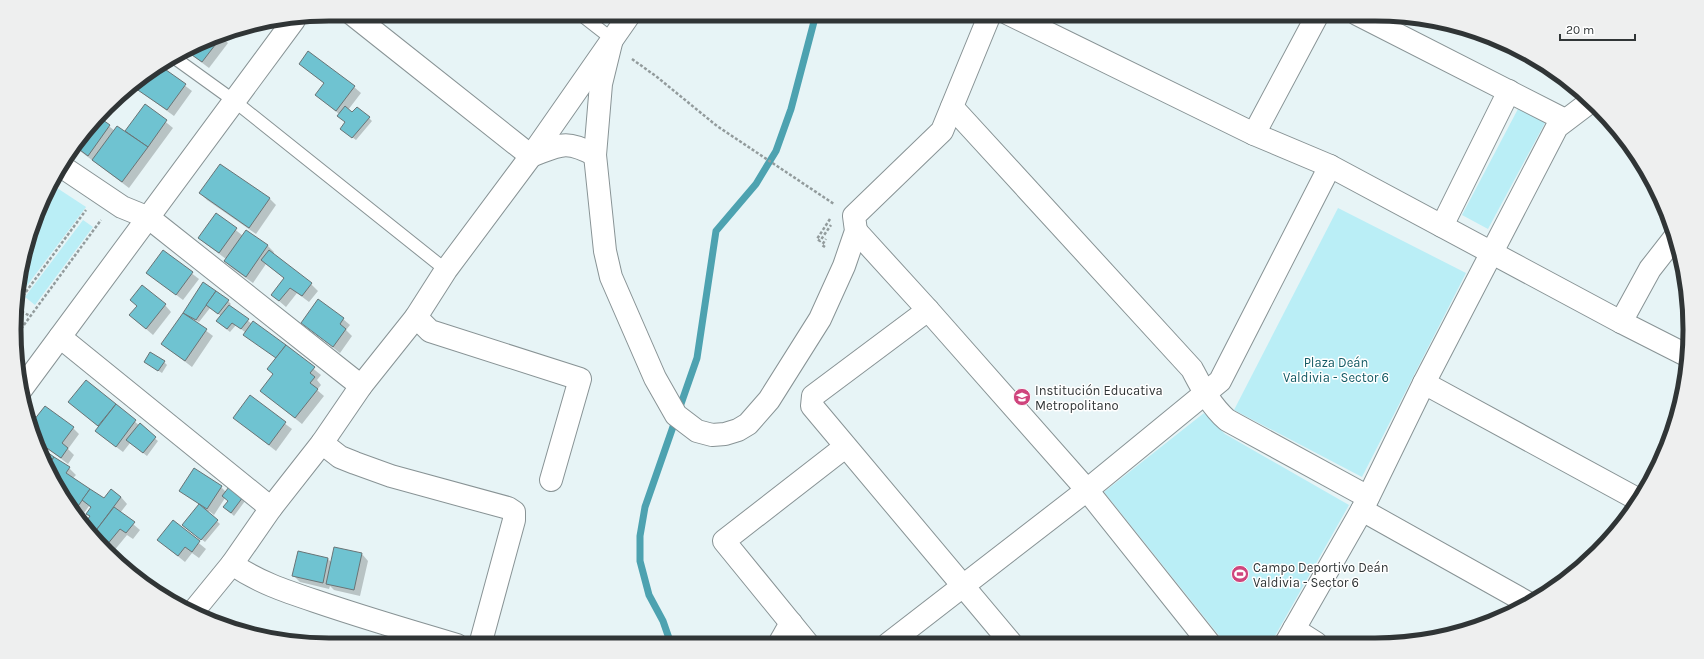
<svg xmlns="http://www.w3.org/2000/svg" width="1704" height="659" font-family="Karla,sans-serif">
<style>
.green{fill:#baeef6}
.shadow{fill:#0003}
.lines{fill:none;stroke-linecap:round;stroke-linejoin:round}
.stream{stroke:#4da2b0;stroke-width:7}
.building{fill:#6fc3d1;stroke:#697476}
.service-casing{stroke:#889395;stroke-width:14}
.minor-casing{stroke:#889395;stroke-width:24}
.tertiary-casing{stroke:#889395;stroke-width:24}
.path{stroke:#929b9c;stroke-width:2.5;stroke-dasharray:3 2;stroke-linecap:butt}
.service{stroke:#fff;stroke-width:12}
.minor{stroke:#fff;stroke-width:22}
.tertiary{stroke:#fff;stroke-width:22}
.labels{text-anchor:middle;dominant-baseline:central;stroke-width:3;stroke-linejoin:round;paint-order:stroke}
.park-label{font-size:13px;fill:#125a64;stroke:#fff}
.poi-label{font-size:13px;fill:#303536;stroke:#fff;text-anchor:start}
.rim{fill:none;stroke:#303536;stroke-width:5}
</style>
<rect width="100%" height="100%" fill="#e7f4f6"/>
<!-- green -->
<g class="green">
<path d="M1519 107 1546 121 1488 229 1462 215Z"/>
<path d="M51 184 86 207 17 299C16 262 35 218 51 184Z"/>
<path d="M1338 208 1466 273 1362 477 1234 410Z"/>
<path d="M83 220 93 227 35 305 25 297Z"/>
<path d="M1204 413 1225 434 1349 505 1271 643H1225L1104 492Z"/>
</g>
<!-- shadow -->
<g class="shadow">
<path d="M221 37 228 43 209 68 185 50Z"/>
<path d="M300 64 354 87 361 93 348 110 353 114 369 118 372 121 356 140 345 132 346 123 339 114 316 95 325 84Z"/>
<path d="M159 66 192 91 174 116 137 89 136 91 129 87Z"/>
<path d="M145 105 173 128 129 188 76 148 100 119 115 131 125 132Z"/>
<path d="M220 165 270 199 276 205 256 234 207 200 200 193Z"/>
<path d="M216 214 243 236 246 231 268 246 274 252 273 254 311 284 318 291 309 302 297 293 286 307 272 295 285 279 266 264 253 283 232 268 225 261 226 259 206 244 199 238Z"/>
<path d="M164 252 199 279 183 300 147 273Z"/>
<path d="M203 283 228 301 231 304 229 306 252 324 285 346 321 375 317 380 321 385 317 390 324 396 302 424 261 391 274 375 277 358 236 325 230 332 220 324 217 321 221 316 210 308 199 322 193 319 192 320 213 336 192 367 162 344 187 315 184 312Z"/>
<path d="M165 305 171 312 153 335 130 315Z"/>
<path d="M343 319 350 325 346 330 352 336 340 353 302 323Z"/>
<path d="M145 362H164L167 365 162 373Z"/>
<path d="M86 381 158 441 147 456 130 443 123 452 103 437 96 431 99 427 69 402Z"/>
<path d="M250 397 292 429 276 451 234 418Z"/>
<path d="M73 428 79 434 68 449 74 455 68 464 35 439Z"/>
<path d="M37 445 69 468 76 475 73 478 104 500 111 490 121 497 127 504 120 513 140 530 133 539 127 535 113 552 107 547 85 524 91 517 92 508 89 506 80 519 67 505Z"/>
<path d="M221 487 226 492 229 488 245 501 234 516 224 507 229 501 225 498 214 515 209 511 208 513 220 524 205 542 187 528 200 505 180 490Z"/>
<path d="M173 522 206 549 199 558 192 553 185 562 158 540Z"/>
<path d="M335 548 362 554 368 561 360 596 334 590 330 586 329 589 300 582 293 575 298 552 328 559 332 563Z"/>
</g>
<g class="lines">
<!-- stream -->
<path class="stream" d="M671 644 663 621 649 595 640 561V536L645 507 697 358 716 231 756 184 776 151 791 109 816 14"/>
</g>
<!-- building -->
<g class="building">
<path d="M220 34 222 36 202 62 185 50Z"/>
<path d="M308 51 355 86 336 111 315 95 324 83 299 64Z"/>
<path d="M159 65 186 84 167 110 132 86Z"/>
<path d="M145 104 167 120 148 147 125 131Z"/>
<path d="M345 106 352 112 357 107 370 117 352 138 340 129 345 122 337 116Z"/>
<path d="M100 118 110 125 88 156 76 147Z"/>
<path d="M117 126 148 147 122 182 92 160Z"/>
<path d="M220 164 270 198 249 228 199 193Z"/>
<path d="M216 213 237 228 219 253 198 238Z"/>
<path d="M246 230 268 245 246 277 224 261Z"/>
<path d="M163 250 193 272 176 295 146 273Z"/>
<path d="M269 250 312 283 302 296 290 288 279 301 271 295 284 278 261 260Z"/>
<path d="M203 282 216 291 196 320 183 313Z"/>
<path d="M142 285 166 304 146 329 129 315 137 306 130 300Z"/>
<path d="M216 291 229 300 218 314 206 305Z"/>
<path d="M318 299 344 318 340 324 346 329 333 347 301 323Z"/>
<path d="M229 305 249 319 241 329 232 323 227 329 216 321Z"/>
<path d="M183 313 207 329 185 361 161 344Z"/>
<path d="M253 321 286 345 276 358 243 335Z"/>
<path d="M286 345 315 367 310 373 315 377 310 383 318 389 295 418 260 391 273 374 267 369Z"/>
<path d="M150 352 165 361 158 371 144 362Z"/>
<path d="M86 380 116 404 98 426 68 402Z"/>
<path d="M250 395 286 422 269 445 233 418Z"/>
<path d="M116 404 136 420 116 447 95 431Z"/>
<path d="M45 406 74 427 62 443 68 448 61 458 34 439 30 425Z"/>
<path d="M140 423 156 437 143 453 126 440Z"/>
<path d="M36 444 54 457 47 467 38 450Z"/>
<path d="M54 457 70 467 66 473 90 489 74 512 67 505 47 467Z"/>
<path d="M194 468 222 486 207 509 179 491Z"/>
<path d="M229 487 243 497 231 513 223 507 228 501 222 496Z"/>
<path d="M90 489 104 498 111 489 121 497 94 533 85 523 90 516 86 514 91 507 82 500Z"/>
<path d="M199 504 218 520 201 540 182 525Z"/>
<path d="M114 507 135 522 126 533 120 529 106 546 94 533Z"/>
<path d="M173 520 200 541 192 552 185 547 178 556 157 540Z"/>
<path d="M334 547 362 553 354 590 326 584Z"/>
<path d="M298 551 328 558 323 583 292 576Z"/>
</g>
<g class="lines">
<defs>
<g id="service">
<path d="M580 14 612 39"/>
<path d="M172 56 233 100 446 270"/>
</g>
<g id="minor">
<path d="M352 14 531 156C560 145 565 139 595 155"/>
<path d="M1009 14 1254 134 1330 166 1621 322 1688 356"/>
<path d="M1357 14 1565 120"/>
<path d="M612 39 601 84 595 155 605 251 611 277 655 378 676 415 697 431 712 435 725 434 738 430 748 424 769 400 820 319 844 266 856 231 854 216 942 131 990 14"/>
<path d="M952 107 1192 369C1202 388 1211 406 1227 420L1368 497"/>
<path d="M1254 134 1318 14"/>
<path d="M61 166 122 207 149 218 361 386"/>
<path d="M1442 226 1509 91"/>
<path d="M856 231 928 310 1087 490 1209 643"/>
<path d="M928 310 813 396 812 406 1011 643"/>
<path d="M416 317 430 331 580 379 551 480"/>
<path d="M1621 322 1650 269 1675 237"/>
<path d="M60 337 271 508"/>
<path d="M1424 383 1639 500"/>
<path d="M322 443 340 457 355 463 391 476 508 508 514 512V520L480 645"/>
<path d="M1362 510 1528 603"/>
<path d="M232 564C258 582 285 591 315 601 362 617 409 631 457 645"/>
<path d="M192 613 232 564 271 508 322 443 361 386 416 317 446 270 531 156 630 14"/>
<path d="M1294 629 1316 643"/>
<path d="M1286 643 1362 510 1424 383 1557 127 1590 102"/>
<path d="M779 644 791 623"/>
<path d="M808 644 724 541 845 447"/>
<path d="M888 644 1087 490 1220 381 1330 166"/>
</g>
<path id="tertiary" d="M20 391 294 20"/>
</defs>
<!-- service casing -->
<use href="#service" class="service-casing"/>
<!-- minor casing -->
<use href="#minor" class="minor-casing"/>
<!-- tertiary casing -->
<use href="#tertiary" class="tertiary-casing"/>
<!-- path -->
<g class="path">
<path d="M632 59 657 77 717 126 834 204"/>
<path d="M830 219 817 239 820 241 831 225"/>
<path d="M825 247 822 245 826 239"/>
<path d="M17 304 86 210"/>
<path d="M17 309 30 316"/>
<path d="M18 333 101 220"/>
</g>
<!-- service -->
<use href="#service" class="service"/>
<!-- minor -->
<use href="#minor" class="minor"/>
<!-- tertiary -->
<use href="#tertiary" class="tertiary"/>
</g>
<!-- icons -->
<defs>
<symbol id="school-disc" viewBox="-11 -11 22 22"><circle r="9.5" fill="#cf457d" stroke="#fff"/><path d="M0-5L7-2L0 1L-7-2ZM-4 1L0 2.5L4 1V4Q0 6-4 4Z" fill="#fff"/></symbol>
<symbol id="stadium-disc" viewBox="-11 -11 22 22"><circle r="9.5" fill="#cf457d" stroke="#fff"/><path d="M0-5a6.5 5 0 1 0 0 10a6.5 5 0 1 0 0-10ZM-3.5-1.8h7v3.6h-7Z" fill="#fff"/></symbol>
</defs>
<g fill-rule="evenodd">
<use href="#school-disc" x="1012" y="387" width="20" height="20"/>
<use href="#stadium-disc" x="1230" y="564" width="20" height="20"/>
</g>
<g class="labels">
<!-- park labels -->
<g class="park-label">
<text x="1336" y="362">Plaza Deán<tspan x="1336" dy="15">Valdivia - Sector 6</tspan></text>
</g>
<!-- poi labels -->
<g class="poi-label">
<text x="1035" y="390">Institución Educativa<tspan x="1035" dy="15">Metropolitano</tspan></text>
<text x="1253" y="567">Campo Deportivo Deán<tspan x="1253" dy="15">Valdivia - Sector 6</tspan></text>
</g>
</g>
<!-- crop -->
<path d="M0 0H1704V659H0ZM329 21H1375A308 308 0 0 1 1683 329V330A308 308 0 0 1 1375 638H329A308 308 0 0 1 21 330V329A308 308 0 0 1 329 21Z" fill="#eeefef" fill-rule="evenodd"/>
<path class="rim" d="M329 21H1375A308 308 0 0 1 1683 329V330A308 308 0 0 1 1375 638H329A308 308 0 0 1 21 330V329A308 308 0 0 1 329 21Z"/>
<!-- scale -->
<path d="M1560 34v6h75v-6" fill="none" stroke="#303536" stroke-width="2"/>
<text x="1566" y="34" font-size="12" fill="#303536" stroke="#ffffff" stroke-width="3" paint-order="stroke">20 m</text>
</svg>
